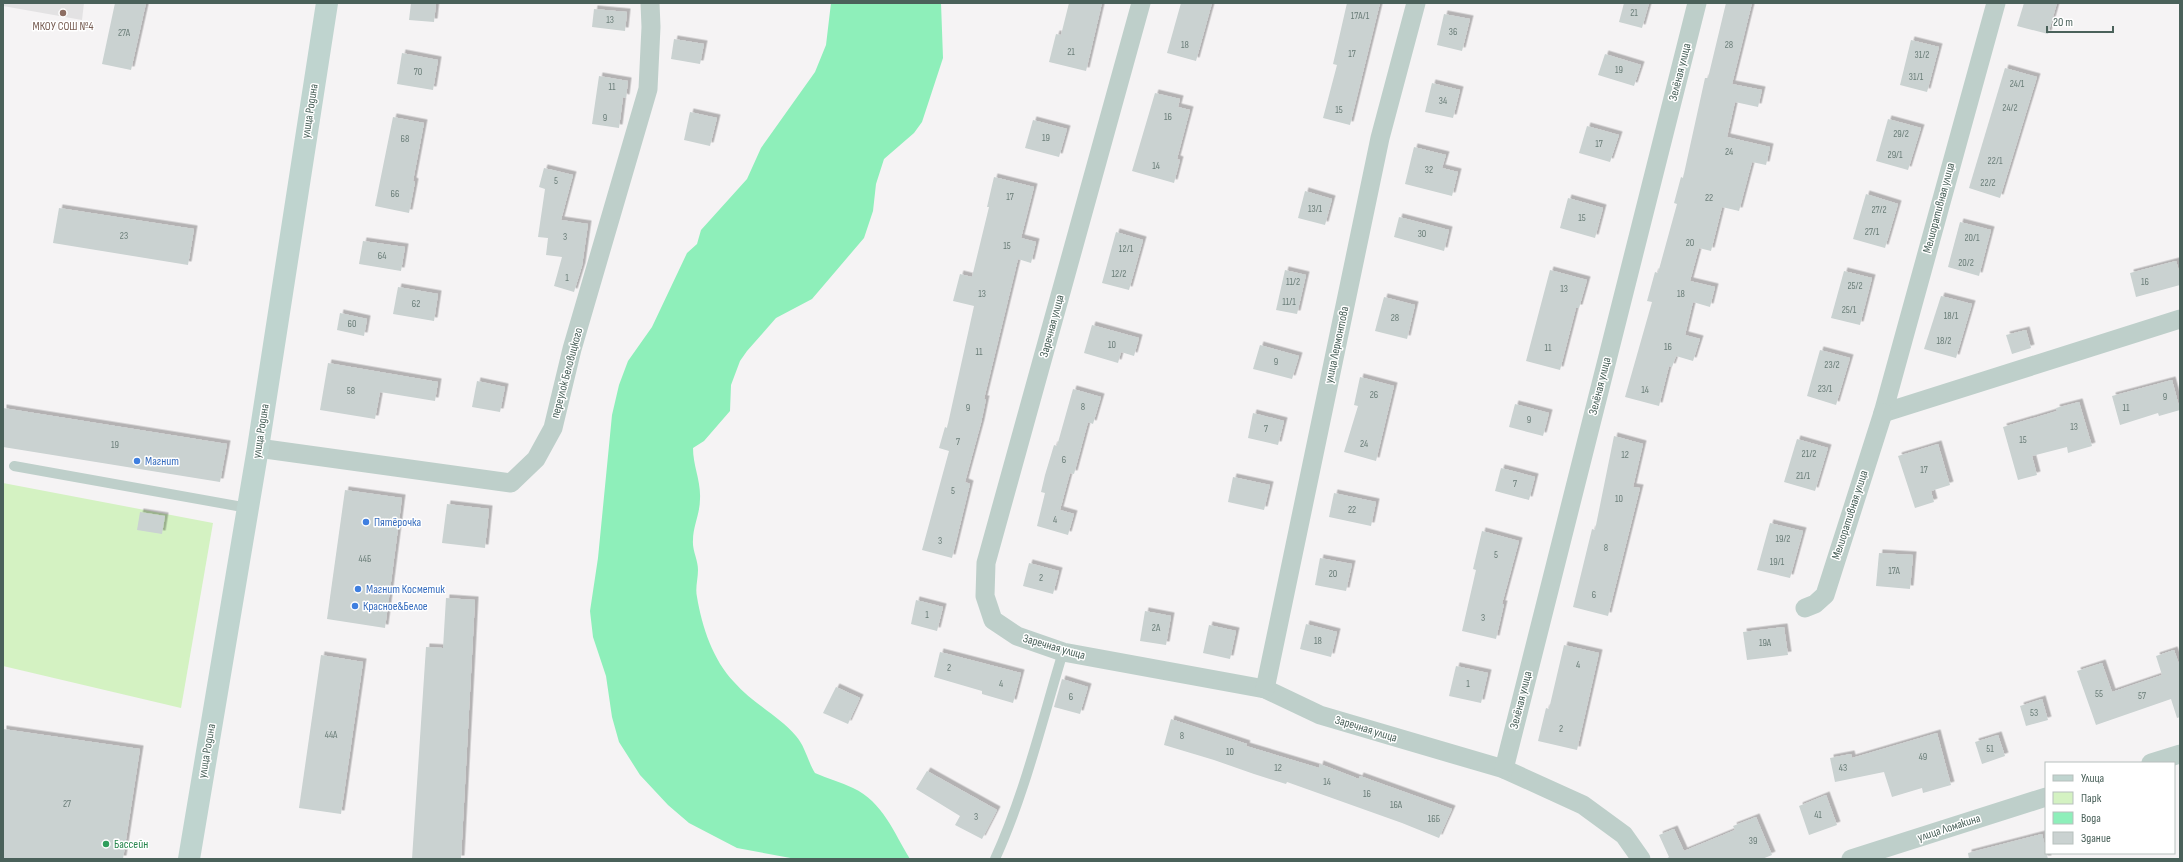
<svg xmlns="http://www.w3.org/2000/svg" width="2183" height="862" font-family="'Sofia Sans Condensed',sans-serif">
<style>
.education{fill:#e3e2e3}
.green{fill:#d4f2c2}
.water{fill:#8eefba}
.building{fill:#cad2d1;filter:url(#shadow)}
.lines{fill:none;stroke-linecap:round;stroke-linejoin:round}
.lane{stroke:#becfca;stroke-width:10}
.street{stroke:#becfca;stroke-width:19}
.secondary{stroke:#bfd4cf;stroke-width:22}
.education-dot{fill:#8d6e63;stroke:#fff;stroke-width:1.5}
.shop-dot{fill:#3f7fe0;stroke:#fff;stroke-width:1.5}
.leisure-dot{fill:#2e9e5b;stroke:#fff;stroke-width:1.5}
.labels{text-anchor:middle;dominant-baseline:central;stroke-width:3;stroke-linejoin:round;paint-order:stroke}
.number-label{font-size:10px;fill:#6a7d78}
.education-label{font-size:12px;fill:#785e54;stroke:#fff}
.street-label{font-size:12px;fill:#4a615a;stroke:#fff}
.shop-label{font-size:12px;fill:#366cbe;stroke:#fff;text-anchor:start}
.leisure-label{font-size:12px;fill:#27864d;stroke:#fff;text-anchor:start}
</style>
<defs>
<filter id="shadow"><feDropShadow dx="3.5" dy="-3.5" stdDeviation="0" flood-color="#0004"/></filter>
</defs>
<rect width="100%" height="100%" fill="#f5f3f4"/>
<!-- education -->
<path class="education" d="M3 3H84L82 20 3 6Z"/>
<!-- green -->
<path class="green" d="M3 483 213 523 181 708 3 666Z"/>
<!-- water -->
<path class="water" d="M831 3H941L943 58 922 122 914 133 884 159 876 184 873 211 864 238 812 299 776 318 747 351 740 361 731 385 730 411 704 441 693 448C693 466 701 481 700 499 700 514 693 526 693 540 692 550 698 560 698 570 698 579 695 588 697 597 702 627 713 660 734 682 752 703 778 715 796 736 805 746 808 762 815 773 828 779 841 782 853 788 883 802 894 833 910 859H796L737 848 689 823 668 805 640 775 619 742 612 717 606 676 593 637 590 611 598 558 612 415 619 385 628 361 652 327 687 253 697 244 701 230 747 179 761 148 815 72 826 45Z"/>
<!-- building -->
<g class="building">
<path d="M115 3H146L131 70 102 64Z"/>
<path d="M411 3H436L434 22 409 20Z"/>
<path d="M1069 3H1102L1086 71 1049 62 1056 34 1061 35Z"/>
<path d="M1181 3H1212L1196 61 1167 53Z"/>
<path d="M1347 3H1380L1350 125 1323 118 1337 65 1333 64Z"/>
<path d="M1624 3H1649L1642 28 1619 22Z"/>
<path d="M1726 3H1752L1732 84 1762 90 1758 107 1735 102 1727 137 1770 147 1766 165 1752 162 1739 211 1722 207 1711 251 1699 248 1690 281 1715 287 1710 307 1693 302 1685 335 1700 339 1693 361 1676 356 1672 367 1669 366 1659 406 1625 397 1652 302 1647 301 1655 272 1658 273 1677 204 1674 203 1681 177 1683 178 1705 78H1708Z"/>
<path d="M2024 3H2057L2048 34 2017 26Z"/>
<path d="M594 9 627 12 625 31 592 27Z"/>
<path d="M1444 14 1470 19 1462 51 1437 45Z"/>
<path d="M674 39 704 44 700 64 671 59Z"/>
<path d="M1911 40 1939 47 1927 92 1900 85Z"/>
<path d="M402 53 438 60 433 90 397 84Z"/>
<path d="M1605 54 1641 65 1634 86 1598 75Z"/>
<path d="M2005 68 2037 77 2000 198 1969 188Z"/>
<path d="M599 76 628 81 626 98 623 97 619 128 592 124Z"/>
<path d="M1432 83 1460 90 1453 118 1425 112Z"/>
<path d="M1155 93 1180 99 1178 107 1190 110 1177 159 1180 160 1174 183 1132 171Z"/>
<path d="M690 112 717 118 710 146 684 140Z"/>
<path d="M393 117 424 123 413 181 415 182 409 213 375 206Z"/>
<path d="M1888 119 1921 128 1908 170 1876 161Z"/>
<path d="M1033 120 1067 129 1059 157 1025 148Z"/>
<path d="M1587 126 1619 135 1610 162 1579 153Z"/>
<path d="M1414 147 1446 155 1442 168 1458 172 1452 196 1405 184Z"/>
<path d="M544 168 573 175 561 220 588 224 582 266 574 292 554 286 562 257 546 255 548 238 538 237 545 189 539 187Z"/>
<path d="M994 177 1034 187 1021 238 1036 242 1031 263 1018 259 984 399H986L981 423 965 482 970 484 952 558 922 550 949 451 939 448 945 427 947 428 974 306 953 301 960 274 972 277 989 207H987Z"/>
<path d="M1305 191 1332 199 1325 225 1298 218Z"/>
<path d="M1866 194 1898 204 1885 248 1853 239Z"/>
<path d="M1568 198 1603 208 1595 238 1560 228Z"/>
<path d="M59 208 194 229 188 265 53 243Z"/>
<path d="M1399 217 1449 230 1444 251 1394 237Z"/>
<path d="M1960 222 1991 230 1979 276 1948 267Z"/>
<path d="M1116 232 1143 240 1129 290 1102 283Z"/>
<path d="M363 241 405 247 401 271 359 264Z"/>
<path d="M2176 261 2180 274V285L2136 297 2130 273Z"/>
<path d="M1285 270 1306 275 1297 314 1276 310Z"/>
<path d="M1550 270 1587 280 1579 308H1576L1560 370 1526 361Z"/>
<path d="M1844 271 1872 278 1860 325 1831 318Z"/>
<path d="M398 287 438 294 434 321 393 314Z"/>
<path d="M1941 296 1972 304 1956 358 1924 349Z"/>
<path d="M1384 297 1415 305 1407 339 1375 331Z"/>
<path d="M340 313 367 319 364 336 337 330Z"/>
<path d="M1092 325 1139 338 1134 356 1121 352 1118 363 1084 353Z"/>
<path d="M2026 330 2031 348 2012 354 2006 335Z"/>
<path d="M1260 345 1299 356 1292 379 1253 369Z"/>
<path d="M1820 350 1850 358 1836 405 1807 396Z"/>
<path d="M328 363 438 382 435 401 380 392 375 419 320 410Z"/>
<path d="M1360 377 1394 386 1376 461 1344 452 1358 406 1354 405Z"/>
<path d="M2172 380 2180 410 2159 416 2158 413 2120 425 2112 396Z"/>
<path d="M477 381 505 387 500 412 472 407Z"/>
<path d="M1073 389 1101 397 1093 424 1088 422 1074 474 1070 473 1060 510 1074 514 1068 535 1037 526 1045 493 1041 492 1045 475 1054 445 1057 446Z"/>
<path d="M2079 402 2092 446 2068 453 2067 447 2032 456 2037 475 2018 480 2003 427 2057 411 2056 408Z"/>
<path d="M1515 404 1549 413 1543 436 1509 427Z"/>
<path d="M3 408 227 444 220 482 3 447Z"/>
<path d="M1253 413 1284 421 1278 445 1248 438Z"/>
<path d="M1614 436 1643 444 1633 487 1640 488 1608 616 1573 607 1592 529 1595 530Z"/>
<path d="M1797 439 1828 448 1815 491 1784 482Z"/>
<path d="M1938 444 1950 485 1931 491 1934 502 1915 508 1898 456Z"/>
<path d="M1501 468 1535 477 1529 500 1495 491Z"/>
<path d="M1233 477 1270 485 1264 510 1228 502Z"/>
<path d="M345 490 402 498 385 628 327 619Z"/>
<path d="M1334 493 1376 502 1371 526 1329 517Z"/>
<path d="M447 504 489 509 485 548 442 543Z"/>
<path d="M140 512 165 516 162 534 137 530Z"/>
<path d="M1770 523 1803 531 1790 578 1757 570Z"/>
<path d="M1482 531 1519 541 1502 604H1504L1496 639 1462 631 1476 570 1473 569Z"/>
<path d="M1879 553 1913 555 1910 589 1876 586Z"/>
<path d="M1320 558 1352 564 1346 591 1315 585Z"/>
<path d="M1029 563 1059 571 1053 594 1023 586Z"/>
<path d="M446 598 475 600 461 859H412L426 647 443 648Z"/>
<path d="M916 600 943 607 937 631 911 624Z"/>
<path d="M1145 611 1171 616 1166 645 1140 641Z"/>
<path d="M1306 624 1337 632 1331 657 1300 649Z"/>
<path d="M1209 625 1236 631 1230 659 1203 653Z"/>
<path d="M1784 627 1788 655 1747 660 1743 632Z"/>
<path d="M1564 645 1599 653 1577 750 1538 741 1546 708 1549 709Z"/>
<path d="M2174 650 2180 667V717L2177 718 2171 699 2096 725 2077 671 2102 663 2112 692 2162 675 2156 656Z"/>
<path d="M940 652 1021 673 1013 703 982 694V691L934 677Z"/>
<path d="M321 655 363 662 341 814 299 808Z"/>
<path d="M1456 666 1488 673 1481 703 1449 696Z"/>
<path d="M1062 679 1088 687 1080 714 1054 707Z"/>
<path d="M836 687 860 698 848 724 823 713Z"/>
<path d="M2042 699 2048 720 2026 726 2020 706Z"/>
<path d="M1171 719 1247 744 1246 746 1319 768 1320 764 1359 779 1360 776 1452 809 1439 838 1402 823 1287 782 1286 784 1254 774 1214 760 1164 745Z"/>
<path d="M3 729 140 749 123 859H3Z"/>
<path d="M1937 733 1951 785 1923 793 1922 788 1892 797 1884 772 1835 782 1830 758 1851 754 1852 758Z"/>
<path d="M1998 735 2005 756 1982 764 1975 742Z"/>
<path d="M927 771 997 810 982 839 955 825 960 816 916 789Z"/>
<path d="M1826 795 1837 825 1809 835 1799 806Z"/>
<path d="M1756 817 1772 855 1762 859H1666L1669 857 1659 835 1674 829 1684 851 1735 830 1733 826Z"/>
<path d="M2042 834 2048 859H1969L1968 853Z"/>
</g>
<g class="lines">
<!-- lane -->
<g class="lane">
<path d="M14 466 248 508"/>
<path d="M995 859C1025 793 1042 721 1063 652"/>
</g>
<!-- street -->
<g class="street">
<path d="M1141 3 986 563 985 596 993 620 1017 636 1063 652 1265 689 1320 715 1504 769 1583 805 1624 835 1641 859"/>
<path d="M1996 3 1883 413 2180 319"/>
<path d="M258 448 511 483 536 459 553 428 572 349 648 89 651 27 650 3"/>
<path d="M1805 608 1815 604 1825 595 1883 413"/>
<path d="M1265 689 1380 138 1416 3"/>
<path d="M2151 763 2180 754"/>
<path d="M1504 769 1697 3"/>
<path d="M1851 859 2046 797"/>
</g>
<!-- secondary -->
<path class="secondary" d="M189 859 258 448 327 3"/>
</g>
<!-- markers -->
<circle class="education-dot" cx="63" cy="13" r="4"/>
<g class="shop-dot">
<circle cx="137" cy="461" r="4"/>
<circle cx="366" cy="522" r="4"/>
<circle cx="358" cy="589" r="4"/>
<circle cx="355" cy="606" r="4"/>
</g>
<circle class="leisure-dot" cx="106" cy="844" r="4"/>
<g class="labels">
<!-- number labels -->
<g class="number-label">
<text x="1634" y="13">21</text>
<text x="1360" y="16">17А/1</text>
<text x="610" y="20">13</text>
<text x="1453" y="32">36</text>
<text x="124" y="33">27А</text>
<text x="1185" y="45">18</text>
<text x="1729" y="45">28</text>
<text x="1071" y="52">21</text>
<text x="1352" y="54">17</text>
<text x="1922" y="55">31/2</text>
<text x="1619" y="70">19</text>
<text x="418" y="72">70</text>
<text x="1916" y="77">31/1</text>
<text x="2017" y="84">24/1</text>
<text x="612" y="87">11</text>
<text x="1443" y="101">34</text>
<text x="2010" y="108">24/2</text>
<text x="1339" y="110">15</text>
<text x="1168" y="117">16</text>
<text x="605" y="118">9</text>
<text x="1901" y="134">29/2</text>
<text x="1046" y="138">19</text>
<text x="405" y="139">68</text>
<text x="1599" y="144">17</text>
<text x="1729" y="152">24</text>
<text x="1895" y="155">29/1</text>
<text x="1995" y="161">22/1</text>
<text x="1156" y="166">14</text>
<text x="1429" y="170">32</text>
<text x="556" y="181">5</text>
<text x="1988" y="183">22/2</text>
<text x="395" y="194">66</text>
<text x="1010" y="197">17</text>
<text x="1709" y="198">22</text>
<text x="1315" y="209">13/1</text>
<text x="1879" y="210">27/2</text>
<text x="1582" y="218">15</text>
<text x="1872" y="232">27/1</text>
<text x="1422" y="234">30</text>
<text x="124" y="236">23</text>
<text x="565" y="237">3</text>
<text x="1972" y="238">20/1</text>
<text x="1690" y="243">20</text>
<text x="1007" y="246">15</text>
<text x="1126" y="249">12/1</text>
<text x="382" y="256">64</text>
<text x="1966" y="263">20/2</text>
<text x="1119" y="274">12/2</text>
<text x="567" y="278">1</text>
<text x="1293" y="282">11/2</text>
<text x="2145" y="282">16</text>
<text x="1855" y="286">25/2</text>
<text x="1564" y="289">13</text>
<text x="982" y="294">13</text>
<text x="1681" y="294">18</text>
<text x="1289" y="302">11/1</text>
<text x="416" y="304">62</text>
<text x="1849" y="310">25/1</text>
<text x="1951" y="316">18/1</text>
<text x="1395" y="318">28</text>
<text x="352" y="324">60</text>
<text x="1944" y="341">18/2</text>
<text x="1112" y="345">10</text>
<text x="1668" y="347">16</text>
<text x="1548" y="348">11</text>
<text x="979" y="352">11</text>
<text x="1276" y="362">9</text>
<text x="1832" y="365">23/2</text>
<text x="1825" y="389">23/1</text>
<text x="1645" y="390">14</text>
<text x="351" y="391">58</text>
<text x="1374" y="395">26</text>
<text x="2165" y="397">9</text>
<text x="1083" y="407">8</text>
<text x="968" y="408">9</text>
<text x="2126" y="408">11</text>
<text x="1529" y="420">9</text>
<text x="2074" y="427">13</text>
<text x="1266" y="429">7</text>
<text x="2023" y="440">15</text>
<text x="958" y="442">7</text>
<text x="1364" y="444">24</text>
<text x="115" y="445">19</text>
<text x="1809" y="454">21/2</text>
<text x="1625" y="455">12</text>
<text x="1064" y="460">6</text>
<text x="1924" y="470">17</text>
<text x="1803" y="476">21/1</text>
<text x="1515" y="484">7</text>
<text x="953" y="491">5</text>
<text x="1619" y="499">10</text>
<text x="1352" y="510">22</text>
<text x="1055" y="520">4</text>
<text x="1783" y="539">19/2</text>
<text x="940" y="541">3</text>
<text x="1606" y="548">8</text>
<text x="1496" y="555">5</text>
<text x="365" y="559">44Б</text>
<text x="1777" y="562">19/1</text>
<text x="1894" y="571">17А</text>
<text x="1333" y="574">20</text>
<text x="1041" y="578">2</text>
<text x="1594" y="595">6</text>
<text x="927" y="615">1</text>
<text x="1483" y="618">3</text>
<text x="1156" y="628">2А</text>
<text x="1318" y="641">18</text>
<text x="1765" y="643">19А</text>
<text x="1578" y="665">4</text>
<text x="949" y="668">2</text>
<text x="1001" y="684">4</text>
<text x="1468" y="684">1</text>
<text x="2099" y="694">55</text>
<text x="2142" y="696">57</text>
<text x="1071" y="697">6</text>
<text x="2034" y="713">53</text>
<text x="1561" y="729">2</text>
<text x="331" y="735">44А</text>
<text x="1182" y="736">8</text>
<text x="1990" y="749">51</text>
<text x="1230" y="752">10</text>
<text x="1923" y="757">49</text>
<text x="1278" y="768">12</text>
<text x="1843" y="768">43</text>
<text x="1327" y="782">14</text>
<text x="1367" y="794">16</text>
<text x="67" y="804">27</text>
<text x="1396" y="805">16А</text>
<text x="1818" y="815">41</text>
<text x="976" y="817">3</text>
<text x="1434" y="819">16Б</text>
<text x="1753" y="841">39</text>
</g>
<!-- education labels -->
<g class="education-label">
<text x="63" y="26">МКОУ СОШ №4</text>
</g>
<!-- street labels -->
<g class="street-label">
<text transform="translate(1680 72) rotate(-76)">Зелёная улица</text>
<text transform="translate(310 111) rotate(-81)">улица Родина</text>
<text transform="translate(1939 208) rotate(-75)">Мелиоративная улица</text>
<text transform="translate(1052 326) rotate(-75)">Заречная улица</text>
<text transform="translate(1337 345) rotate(-78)">улица Лермонтова</text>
<text transform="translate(567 373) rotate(-75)">переулок Беловицкого</text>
<text transform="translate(1600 386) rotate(-76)">Зелёная улица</text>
<text transform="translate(261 431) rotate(-81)">улица Родина</text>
<text transform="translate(1850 515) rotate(-72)">Мелиоративная улица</text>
<text transform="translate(1054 647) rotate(16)">Заречная улица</text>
<text transform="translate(1521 700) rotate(-76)">Зелёная улица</text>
<text transform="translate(1366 729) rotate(17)">Заречная улица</text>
<text transform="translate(207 751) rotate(-80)">улица Родина</text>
<text transform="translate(1949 828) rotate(-18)">улица Ломакина</text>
</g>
<!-- shop labels -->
<g class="shop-label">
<text x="145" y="461">Магнит</text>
<text x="374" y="522">Пятёрочка</text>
<text x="366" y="589">Магнит Косметик</text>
<text x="363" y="606">Красное&amp;Белое</text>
</g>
<!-- leisure labels -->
<g class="leisure-label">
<text x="114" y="844">Бассейн</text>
</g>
</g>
<!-- border -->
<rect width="2183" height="862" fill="none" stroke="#4a615a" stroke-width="8"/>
<!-- legend -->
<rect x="2045" y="762" width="130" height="92" fill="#ffffff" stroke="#b7c0bd"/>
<rect x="2053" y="775" width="20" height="6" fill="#bfd4cf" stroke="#b7c0bd"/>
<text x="2081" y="782" font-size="12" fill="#4a615a">Улица</text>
<rect x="2053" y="792" width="20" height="12" fill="#d4f2c2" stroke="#b7c0bd"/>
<text x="2081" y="802" font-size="12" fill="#4a615a">Парк</text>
<rect x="2053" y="812" width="20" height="12" fill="#8eefba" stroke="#b7c0bd"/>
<text x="2081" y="822" font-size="12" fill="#4a615a">Вода</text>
<rect x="2053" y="832" width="20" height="12" fill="#cad2d1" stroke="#b7c0bd"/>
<text x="2081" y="842" font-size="12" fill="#4a615a">Здание</text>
<!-- scale -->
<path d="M2047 26v6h66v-6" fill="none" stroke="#4a615a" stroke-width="2"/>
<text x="2053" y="26" font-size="12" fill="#4a615a" stroke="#ffffff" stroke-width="3" paint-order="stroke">20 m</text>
</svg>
